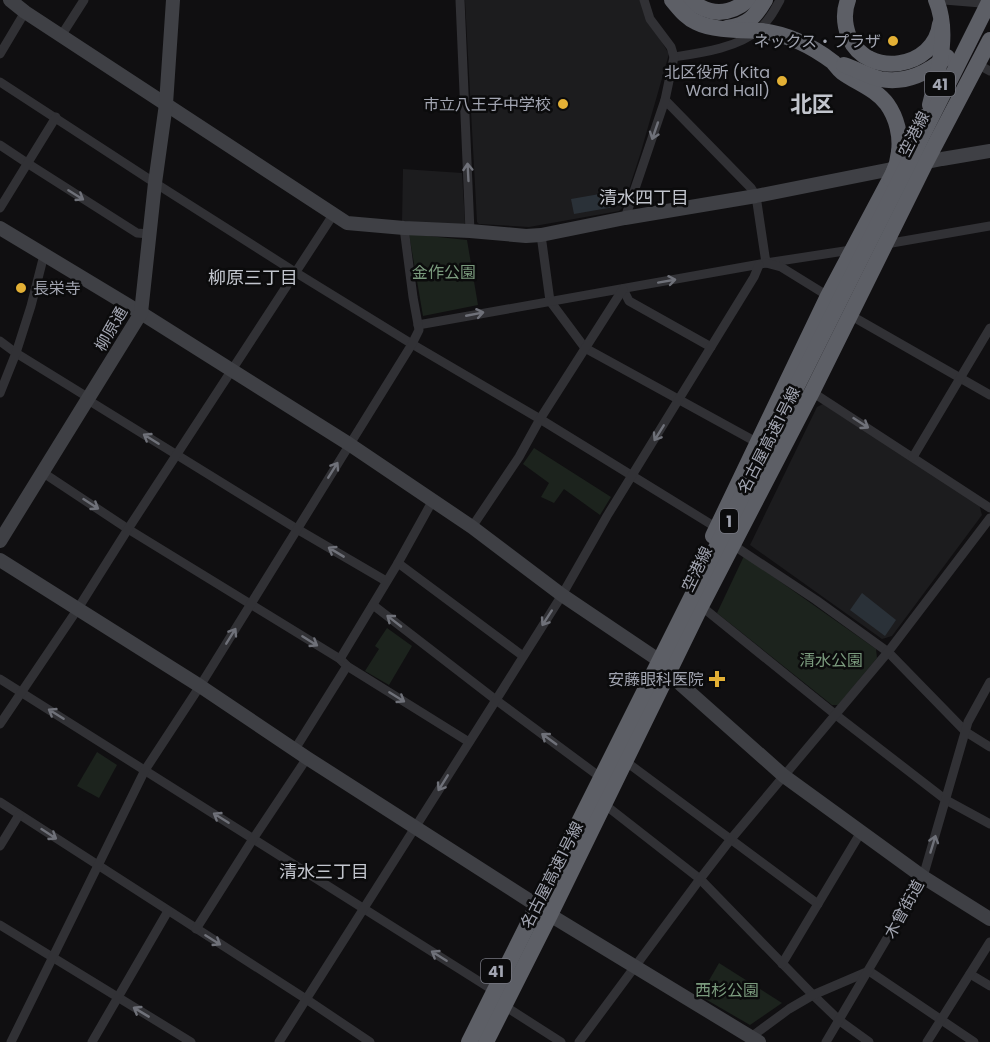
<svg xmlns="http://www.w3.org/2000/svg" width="990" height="1042" font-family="Poppins,'Noto Sans JP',sans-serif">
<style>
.built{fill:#1c1c1e}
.green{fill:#1c231d}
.water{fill:#2a3138}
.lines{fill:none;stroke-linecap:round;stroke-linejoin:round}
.street{stroke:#313135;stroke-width:9}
.secondary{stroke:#3f4045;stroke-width:14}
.highway{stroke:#5d5f66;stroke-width:16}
.highway-bridge{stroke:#5d5f66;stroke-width:16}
.oneway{stroke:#6f7179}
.poi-dot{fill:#e3b035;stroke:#0b0b0c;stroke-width:2}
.labels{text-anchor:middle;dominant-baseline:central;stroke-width:5;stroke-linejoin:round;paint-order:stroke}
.shield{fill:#0b0b0c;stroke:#757780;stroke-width:1.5}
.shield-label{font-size:15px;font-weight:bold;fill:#a2a5b1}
.poi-label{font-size:16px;fill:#a2a5b1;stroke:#0b0b0c;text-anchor:end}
.street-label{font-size:16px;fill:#a2a5b1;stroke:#0b0b0c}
.park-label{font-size:16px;fill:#7a9a7d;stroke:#0b0b0c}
.neighbourhood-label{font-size:18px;fill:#c2c5cd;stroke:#0b0b0c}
.district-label{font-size:22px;font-weight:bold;fill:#c2c5cd;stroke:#0b0b0c}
</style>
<rect width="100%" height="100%" fill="#100f11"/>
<!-- built -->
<g class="built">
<path d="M465 0H644L648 19 669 54 640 155 623 207 619 211 529 227 479 224 477 222Z"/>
<path d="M403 169 462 173 465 223 461 227 402 223Z"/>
<path d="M823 404 979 504 982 515 892 636 882 639 750 545 817 407Z"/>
</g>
<!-- green -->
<g class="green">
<path d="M409 234 467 240 478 305 423 316Z"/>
<path d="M534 448 611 497 600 515 564 489 554 503 541 497 549 483 523 464Z"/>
<path d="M744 556 876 649 877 658 838 705H832L717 613Z"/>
<path d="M387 628 412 646 389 685 365 671 379 649 375 646Z"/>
<path d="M97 752 117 765 99 798 77 786Z"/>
<path d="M719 963 782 1003 750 1025 700 996Z"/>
</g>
<!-- water -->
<g class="water">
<path d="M611 192 614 207 574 214 571 199Z"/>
<path d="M862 593 896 620 885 636 850 610Z"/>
</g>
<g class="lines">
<!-- street -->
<g class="street">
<path d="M460 0 470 231"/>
<path d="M944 0 981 3"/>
<path d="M61 36 84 0"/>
<path d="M0 54 25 12"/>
<path d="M674 57C700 53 738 48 758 30 768 22 774 11 780 0"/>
<path d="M977 64 990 71"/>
<path d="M0 82 155 183 295 272 412 344 540 419 717 528"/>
<path d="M665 100 751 188 756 196 766 263 851 250"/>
<path d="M0 145 27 163 137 233 150 234"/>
<path d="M0 208 56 117"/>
<path d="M625 218 665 100 674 57 671 47 650 19 644 0"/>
<path d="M541 235 550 301 585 348 758 443"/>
<path d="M886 244 990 226"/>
<path d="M623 289 629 301 711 347"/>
<path d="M850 315 990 395"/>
<path d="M418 325 766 263 781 267 828 296"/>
<path d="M0 341 16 353 89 398"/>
<path d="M812 392 990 508"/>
<path d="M0 393 16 353 31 306 44 255"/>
<path d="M88 400 297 529 386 581"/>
<path d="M913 457 990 328"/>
<path d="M42 472 128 529 340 659 347 666 469 742"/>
<path d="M472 527 519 457 540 419 623 289"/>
<path d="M733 545 816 600 888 652 966 732 990 747"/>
<path d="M398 563 523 656"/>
<path d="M373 605 496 700 596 774"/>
<path d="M701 606 836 715 946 800 990 824"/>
<path d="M340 659 398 563 433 500"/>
<path d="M0 679 488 987"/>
<path d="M0 724 77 610 128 529 333 215"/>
<path d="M295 749 347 666"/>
<path d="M625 761 818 904"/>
<path d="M0 802 306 999 370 1042"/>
<path d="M604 804 700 879 813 995 840 1021 869 1042"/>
<path d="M0 846 19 815"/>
<path d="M0 925 191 1042"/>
<path d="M196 929 253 839 307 758"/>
<path d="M782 964 861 832"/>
<path d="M869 971 974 1042"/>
<path d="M970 974 990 986"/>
<path d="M503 1005 561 1042"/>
<path d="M751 1037 789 1009 813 995 869 971"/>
<path d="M11 1042 145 770 200 686 412 344 419 330 413 297 404 228"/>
<path d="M92 1042 168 911"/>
<path d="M279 1042 496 700 562 595 607 516 754 277 759 265"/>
<path d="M579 1042 700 879 731 839 888 652 990 518"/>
<path d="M826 1042 923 877 968 722 990 682"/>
<path d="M927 1042 990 942"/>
</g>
<!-- secondary -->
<g class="secondary">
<path d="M10 0 25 12 347 223 404 228 470 231 526 236 541 235 625 218 756 196 942 159 990 151"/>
<path d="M0 228 141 313 349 444 472 527 562 595 654 657 668 673 784 776 923 877 990 919"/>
<path d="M0 541 141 313 155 183 166 104 173 0"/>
<path d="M0 560 200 686 307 758 530 901 550 915 759 1042"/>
</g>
<!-- highway -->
<g class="highway">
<path d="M690 0C709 16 729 16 748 0"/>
<path d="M848 0C843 13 844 24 849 37 867 79 935 69 940 24"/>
<path d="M727 28C748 25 755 17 765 0"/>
<path d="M761 31C787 34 812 46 833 62 836 65 838 69 842 72 857 83 876 89 887 104 897 118 901 136 899 152"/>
<path d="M844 65C856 69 868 76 880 79 907 84 928 72 947 57"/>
<path d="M713 536 828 296 923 117"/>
<path d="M486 1042 550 915 701 606 812 392 926 162 990 40"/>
</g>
<!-- highway-bridge -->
<g class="highway-bridge">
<path d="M672 0C679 8 686 18 696 22 714 31 742 30 761 31"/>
<path d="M930 105C938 72 950 33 936 0"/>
<path d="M891 179 897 163 899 152"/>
<path d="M469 1042 990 0"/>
</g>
</g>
<!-- one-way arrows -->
<defs><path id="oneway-shaft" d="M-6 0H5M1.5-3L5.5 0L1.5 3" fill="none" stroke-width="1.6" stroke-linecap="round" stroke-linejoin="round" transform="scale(1.5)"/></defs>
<g class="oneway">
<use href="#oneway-shaft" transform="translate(655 131) rotate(109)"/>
<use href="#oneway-shaft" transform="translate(468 172) rotate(-93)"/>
<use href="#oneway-shaft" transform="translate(76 195) rotate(32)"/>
<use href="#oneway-shaft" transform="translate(667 281) rotate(-10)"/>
<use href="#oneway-shaft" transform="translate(475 314) rotate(-11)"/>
<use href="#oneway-shaft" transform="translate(861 423) rotate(33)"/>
<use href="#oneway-shaft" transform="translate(659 433) rotate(122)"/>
<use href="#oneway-shaft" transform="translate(151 439) rotate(-148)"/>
<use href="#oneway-shaft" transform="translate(333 470) rotate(-58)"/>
<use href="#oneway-shaft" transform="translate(91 504) rotate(33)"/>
<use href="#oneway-shaft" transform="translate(336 552) rotate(-149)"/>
<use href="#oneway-shaft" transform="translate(547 618) rotate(123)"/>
<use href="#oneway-shaft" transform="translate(394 621) rotate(-142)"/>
<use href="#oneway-shaft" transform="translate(231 636) rotate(-58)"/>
<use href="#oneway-shaft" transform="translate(310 641) rotate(32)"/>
<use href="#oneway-shaft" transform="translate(397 697) rotate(32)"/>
<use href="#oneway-shaft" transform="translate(56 714) rotate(-148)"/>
<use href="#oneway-shaft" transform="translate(549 739) rotate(-144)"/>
<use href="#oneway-shaft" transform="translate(443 783) rotate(122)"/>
<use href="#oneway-shaft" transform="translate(221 818) rotate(-148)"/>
<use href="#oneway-shaft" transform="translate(49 834) rotate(33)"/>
<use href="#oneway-shaft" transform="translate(933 844) rotate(-73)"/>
<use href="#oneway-shaft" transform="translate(213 940) rotate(32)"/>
<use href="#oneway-shaft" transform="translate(439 956) rotate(-148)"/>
<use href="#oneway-shaft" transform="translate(141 1012) rotate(-149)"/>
</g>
<!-- markers -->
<g class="poi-dot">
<circle cx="893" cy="41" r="6"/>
<circle cx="782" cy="81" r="6"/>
<circle cx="563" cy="104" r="6"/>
<circle cx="21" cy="288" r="6"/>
<path d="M714 670h6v6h6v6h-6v6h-6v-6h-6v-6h6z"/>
</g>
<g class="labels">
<!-- shield labels -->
<g class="shield">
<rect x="925" y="72" width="30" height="24" rx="4.5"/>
<rect x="720" y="509" width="18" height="24" rx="4.5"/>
<rect x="481" y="959" width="30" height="24" rx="4.5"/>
</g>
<g class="shield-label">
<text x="940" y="84">41</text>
<text x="729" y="521">1</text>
<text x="496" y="971">41</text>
</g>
<!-- poi labels -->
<g class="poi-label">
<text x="881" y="41">ネックス・プラザ</text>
<text x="770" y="72">北区役所 (Kita<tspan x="770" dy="18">Ward Hall)</tspan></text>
<text x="551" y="104">市立八王子中学校</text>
<text x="33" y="288" text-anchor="start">長栄寺</text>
<text x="704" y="679">安藤眼科医院</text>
</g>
<!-- street labels -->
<g class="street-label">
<text transform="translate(914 134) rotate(-63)">空港線</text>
<text transform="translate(111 329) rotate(-60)">柳原通</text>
<text transform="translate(769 440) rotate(-63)">名古屋高速1号線</text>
<text transform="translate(697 569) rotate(-64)">空港線</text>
<text transform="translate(552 875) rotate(-63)">名古屋高速1号線</text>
<text transform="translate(904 909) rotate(-61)">木曾街道</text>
</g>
<!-- park labels -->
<g class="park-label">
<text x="444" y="272">金作公園</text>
<text x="831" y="660">清水公園</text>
<text x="727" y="990">西杉公園</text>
</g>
<!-- neighbourhood labels -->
<g class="neighbourhood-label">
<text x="644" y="197">清水四丁目</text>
<text x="253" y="277">柳原三丁目</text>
<text x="324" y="871">清水三丁目</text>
</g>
<!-- district labels -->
<g class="district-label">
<text x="812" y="104">北区</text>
</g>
</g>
</svg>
